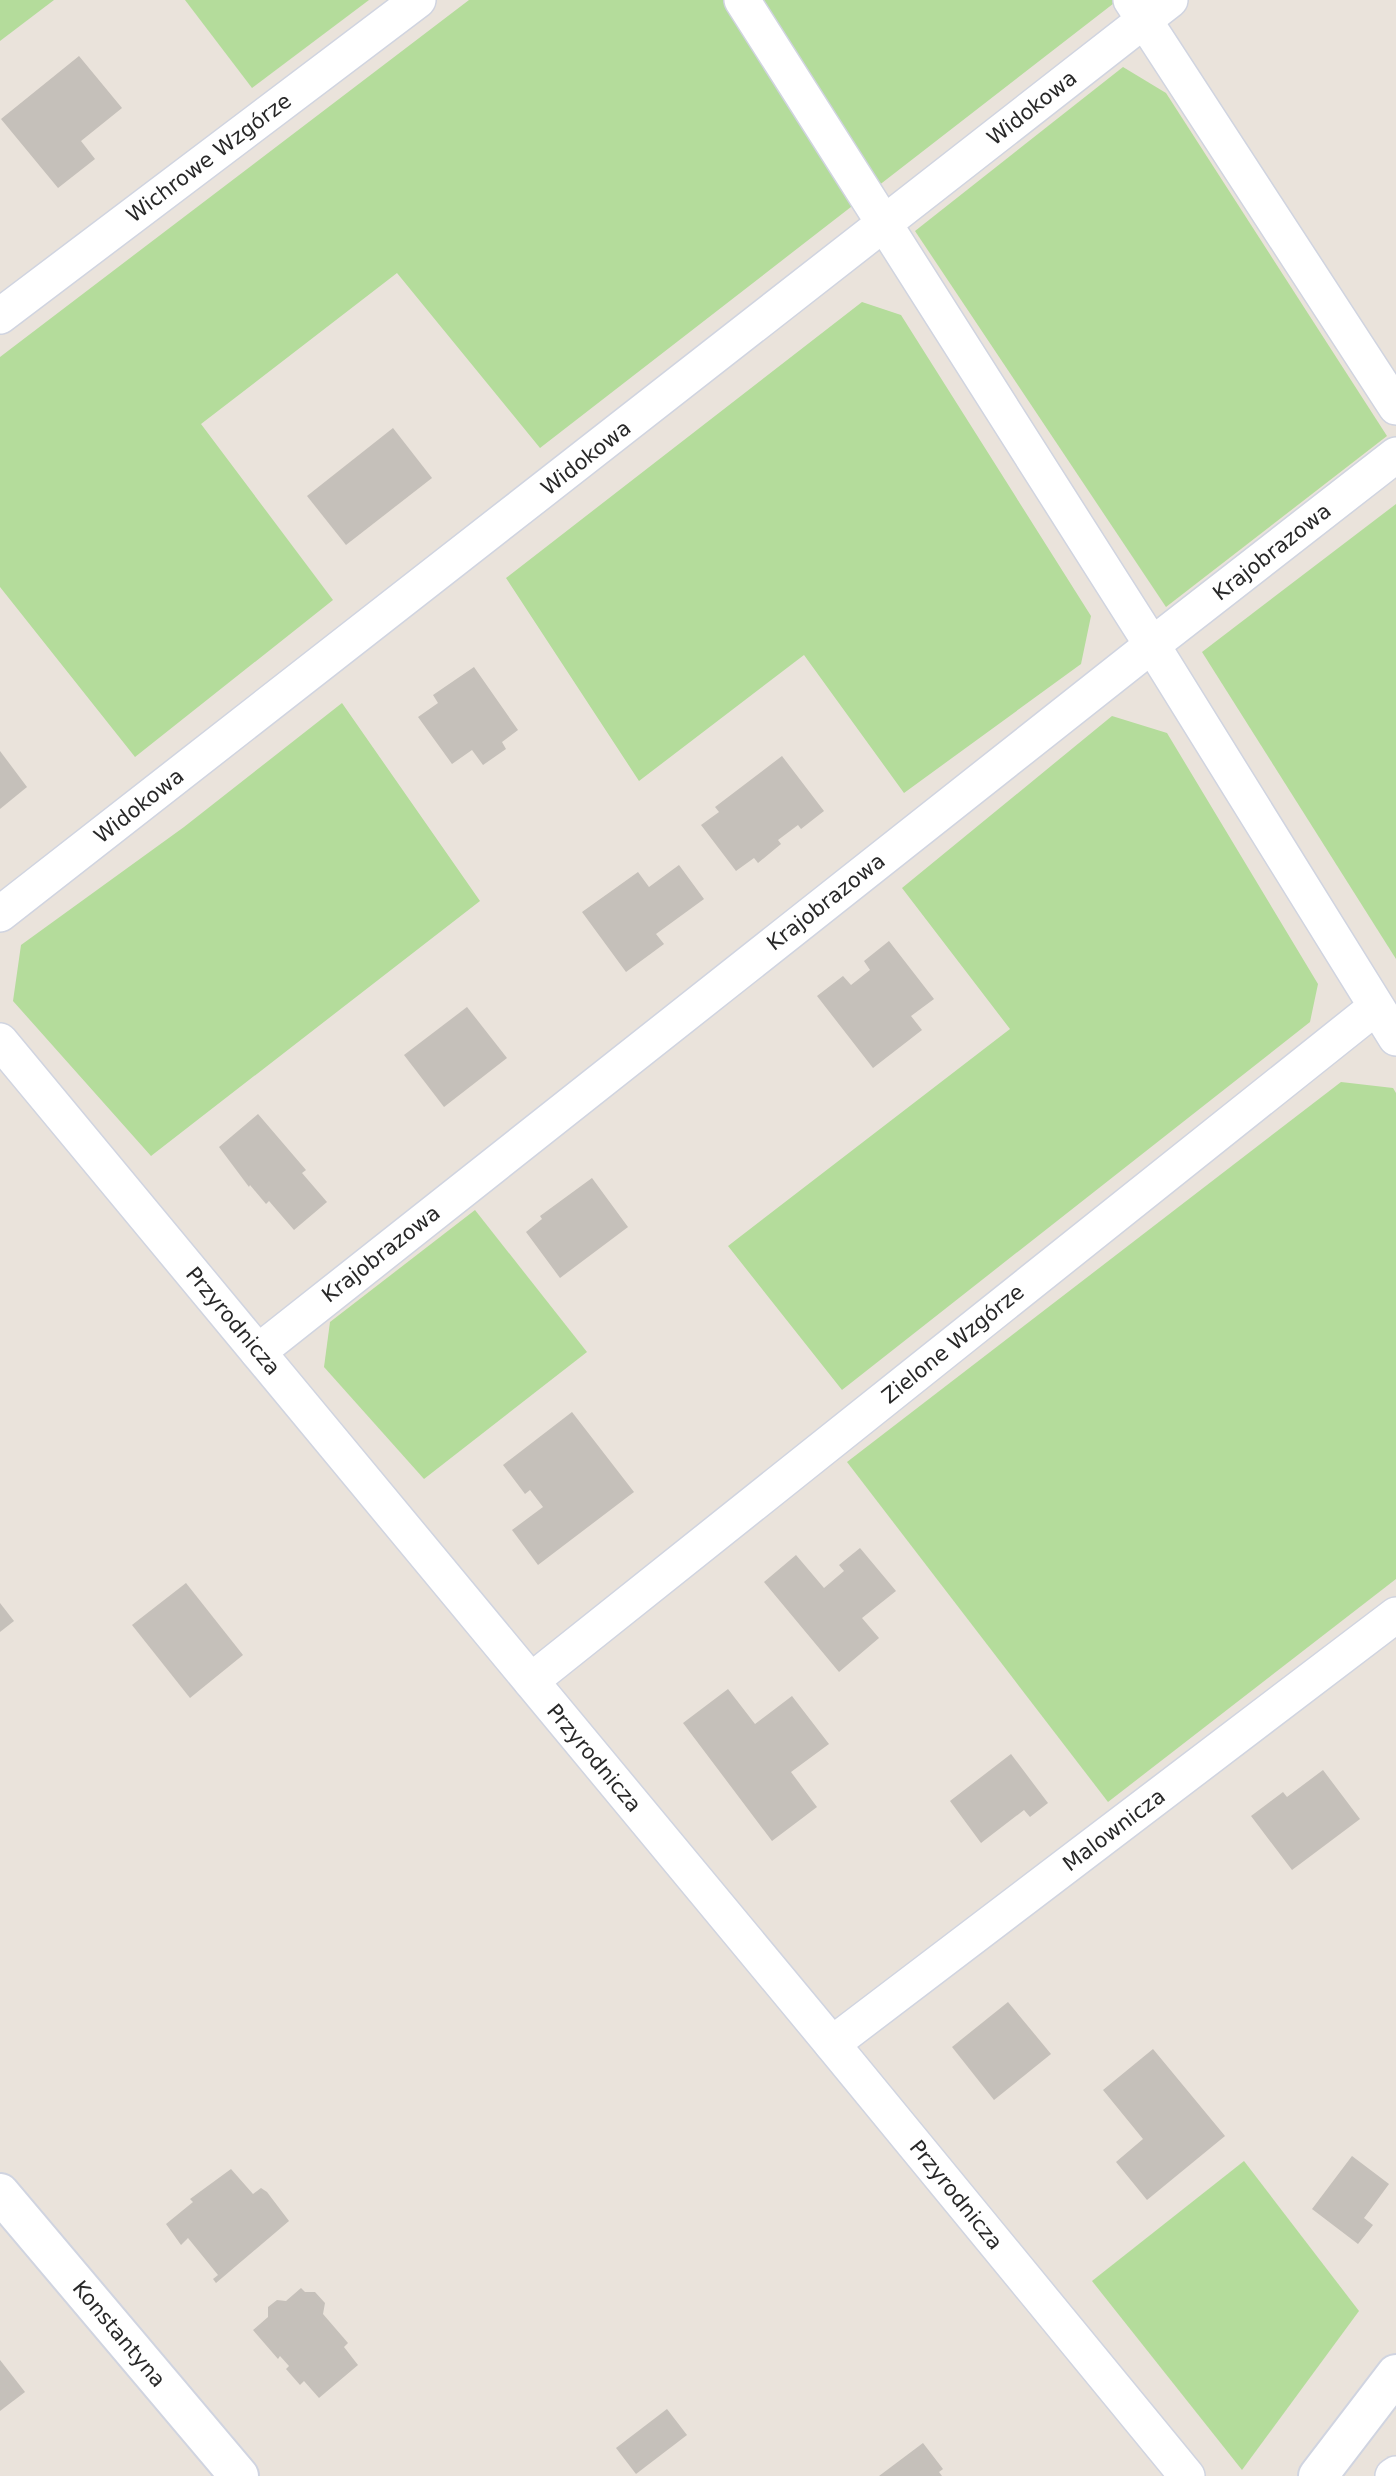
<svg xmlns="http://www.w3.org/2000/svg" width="1396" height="2476" font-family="'DejaVu Sans',sans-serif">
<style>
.green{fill:#b4dc9b}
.building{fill:#c5c0ba}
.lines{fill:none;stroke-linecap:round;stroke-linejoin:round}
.street-casing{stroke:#d0d4e0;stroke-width:38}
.secondary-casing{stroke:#d0d4e0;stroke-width:42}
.street{stroke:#fff;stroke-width:35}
.secondary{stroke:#fff;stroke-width:38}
.labels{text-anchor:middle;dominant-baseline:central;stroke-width:6;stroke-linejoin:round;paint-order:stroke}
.street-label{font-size:21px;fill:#282828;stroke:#fff}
</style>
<rect width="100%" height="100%" fill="#eae3db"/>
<!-- green -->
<g class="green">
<path d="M0 0H54L0 41Z"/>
<path d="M185 0H369L252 88Z"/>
<path d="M469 0H1118L540 448 397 273 201 424 333 600 135 757 0 587V357Z"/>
<path d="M1123 67 1166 93 1387 436 1166 607 915 231Z"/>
<path d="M862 302 901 315 1091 616 1081 664 904 793 804 655 639 781 506 578Z"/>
<path d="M1396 504V959L1202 652Z"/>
<path d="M342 703 480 901 151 1156 13 1001 21 945 184 827Z"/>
<path d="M1112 716 1167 733 1318 984 1310 1022 842 1390 728 1246 1010 1029 902 888Z"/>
<path d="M1341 1082 1393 1088 1396 1093V1579L1108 1802 847 1462Z"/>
<path d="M475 1210 587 1352 424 1479 324 1367 330 1322Z"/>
<path d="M1244 2161 1359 2311 1242 2470 1092 2281Z"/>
</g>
<!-- building -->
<g class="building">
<path d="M79 56 122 108 81 141 95 159 58 188 1 119Z"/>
<path d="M393 428 432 478 346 545 307 496Z"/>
<path d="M474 667 518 730 502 742 506 749 483 765 472 750 452 764 418 717 438 703 433 695Z"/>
<path d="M0 751 27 787 0 809Z"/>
<path d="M782 756 824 811 801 829 798 825 778 840 781 844 758 863 754 858 736 871 701 825 719 812 715 807Z"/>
<path d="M679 865 704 899 656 934 664 944 626 972 582 912 638 872 649 887Z"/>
<path d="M889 941 934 999 911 1016 922 1030 873 1068 817 996 843 976 851 985 870 970 864 961Z"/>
<path d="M467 1007 507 1058 444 1107 404 1055Z"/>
<path d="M258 1114 306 1170 302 1173 327 1202 294 1230 269 1201 266 1204 250 1185 249 1187 219 1147Z"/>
<path d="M592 1178 628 1227 560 1278 526 1232 542 1219 540 1216Z"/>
<path d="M572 1412 634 1492 538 1565 512 1530 543 1507 530 1490 525 1494 503 1465Z"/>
<path d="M860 1548 896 1591 862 1618 879 1638 839 1672 764 1582 796 1555 824 1588 844 1571 839 1565Z"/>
<path d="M186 1583 243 1655 190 1698 132 1625Z"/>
<path d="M0 1603 14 1621 0 1632Z"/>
<path d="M728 1689 755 1724 792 1696 829 1744 791 1772 817 1807 772 1841 683 1723Z"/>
<path d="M1011 1754 1048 1803 1030 1817 1024 1810 981 1843 950 1801Z"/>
<path d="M1323 1770 1360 1819 1292 1870 1251 1816 1283 1792 1287 1797Z"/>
<path d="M1008 2002 1051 2054 994 2100 952 2047Z"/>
<path d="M1153 2049 1225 2136 1147 2200 1116 2162 1143 2139 1103 2090Z"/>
<path d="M1352 2156 1389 2184 1364 2218 1373 2225 1358 2244 1312 2209Z"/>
<path d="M231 2169 253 2194 261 2188 267 2192 289 2221 216 2283 213 2279 218 2275 188 2238 181 2245 166 2224 193 2202 190 2199Z"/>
<path d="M301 2288 305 2292H315L325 2303 323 2314 348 2343 344 2347 358 2365 319 2398 304 2381 300 2385 286 2369 289 2366 280 2356 278 2359 253 2330 268 2317V2307L277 2300 286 2301Z"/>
<path d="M0 2360 25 2392 0 2411Z"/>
<path d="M667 2409 687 2435 636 2474 616 2448Z"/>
<path d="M923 2443 943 2469 939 2472 942 2476H879Z"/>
</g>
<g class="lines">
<defs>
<g id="street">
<path d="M742 0 1152 645 1396 1038"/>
<path d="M1131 0 1396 407"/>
<path d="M0 316 418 0"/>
<path d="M0 914 1170 0"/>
<path d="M0 1041 832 2044 1187 2476"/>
<path d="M258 1352 1152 645 1396 455"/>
<path d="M531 1681 1376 1007"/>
<path d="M832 2044 1396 1615"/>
<path d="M1393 2476 1396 2474"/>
</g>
<g id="secondary">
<path d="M0 2193 239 2476"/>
<path d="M1318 2476 1396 2374"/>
</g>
</defs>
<!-- street casing -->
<use href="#street" class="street-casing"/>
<!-- secondary casing -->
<use href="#secondary" class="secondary-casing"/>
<!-- street -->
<use href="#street" class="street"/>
<!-- secondary -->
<use href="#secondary" class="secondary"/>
</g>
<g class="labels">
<!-- street labels -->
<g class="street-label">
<text transform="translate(1032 108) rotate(-38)">Widokowa</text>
<text transform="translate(209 158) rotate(-37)">Wichrowe Wzgórze</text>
<text transform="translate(586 458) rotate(-38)">Widokowa</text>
<text transform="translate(1272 552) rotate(-38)">Krajobrazowa</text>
<text transform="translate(139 806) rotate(-38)">Widokowa</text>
<text transform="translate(826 902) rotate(-38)">Krajobrazowa</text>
<text transform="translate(381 1254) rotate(-38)">Krajobrazowa</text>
<text transform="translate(233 1321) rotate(50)">Przyrodnicza</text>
<text transform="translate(953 1344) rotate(-39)">Zielone Wzgórze</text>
<text transform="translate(594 1758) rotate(50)">Przyrodnicza</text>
<text transform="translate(1114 1830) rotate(-37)">Malownicza</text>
<text transform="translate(956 2195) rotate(51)">Przyrodnicza</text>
<text transform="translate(119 2334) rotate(50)">Konstantyna</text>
</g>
</g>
</svg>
